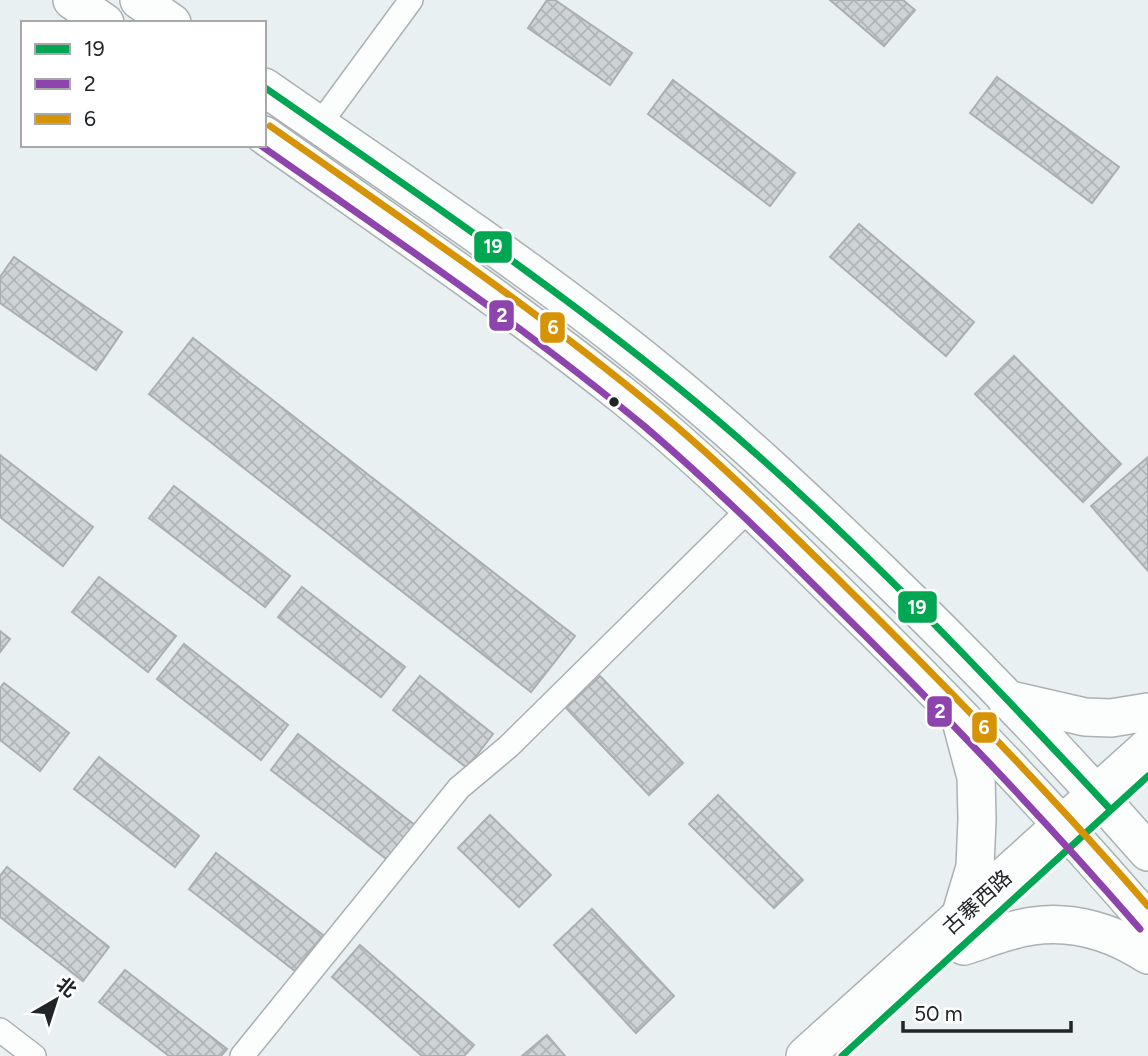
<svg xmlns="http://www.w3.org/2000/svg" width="1148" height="1056" font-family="Figtree,'Noto Sans SC',sans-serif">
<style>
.building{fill:url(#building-cross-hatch);stroke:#aaafb1;stroke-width:2}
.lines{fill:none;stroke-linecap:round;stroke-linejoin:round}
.street-casing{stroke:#abb1b2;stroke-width:26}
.primary-casing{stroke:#abb1b2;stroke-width:40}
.street{stroke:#fcfdfd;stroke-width:23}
.primary{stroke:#fcfdfd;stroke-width:37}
.bus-1-casing{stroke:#fff;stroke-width:12}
.bus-2-casing{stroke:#fff;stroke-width:12}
.bus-3-casing{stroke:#fff;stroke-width:12}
.bus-1{stroke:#00a651;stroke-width:7}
.bus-2{stroke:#8e44ad;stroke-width:7}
.bus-3{stroke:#d79306;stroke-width:7}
.bus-dot{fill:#212527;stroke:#fff;stroke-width:2.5}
.labels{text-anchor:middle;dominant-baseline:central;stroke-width:5;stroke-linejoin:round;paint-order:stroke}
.street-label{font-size:21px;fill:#212527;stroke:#fff}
.line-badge{stroke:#fff;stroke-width:2.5}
.badge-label{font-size:19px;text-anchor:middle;font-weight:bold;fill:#fff}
</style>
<defs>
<pattern id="building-cross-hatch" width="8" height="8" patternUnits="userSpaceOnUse" patternTransform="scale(1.75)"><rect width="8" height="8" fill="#ced3d5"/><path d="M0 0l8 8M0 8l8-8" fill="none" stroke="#b1b5b7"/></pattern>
</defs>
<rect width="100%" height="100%" fill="#e9f0f2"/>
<!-- building -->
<g class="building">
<path d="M547 0H555L632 53 610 85 528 28Z"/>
<path d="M830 0H903L915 10 884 46Z"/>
<path d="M997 77 1119 167 1092 203 970 113Z"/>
<path d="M673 80 795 173 770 206 648 114Z"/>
<path d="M859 224 974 322 946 356 830 257Z"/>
<path d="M14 257 122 332 96 370 0 303V277Z"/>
<path d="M193 338 575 636 531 692 149 394Z"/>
<path d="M1014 356 1121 464 1083 502 975 394Z"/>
<path d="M0 455 93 527 63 566 0 517Z"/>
<path d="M1148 457V571L1091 506Z"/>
<path d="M174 486 290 576 265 607 149 518Z"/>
<path d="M99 577 176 636 148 672 72 612Z"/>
<path d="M302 587 405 667 381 697 278 617Z"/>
<path d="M0 631 10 639 0 652Z"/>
<path d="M184 644 288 725 261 760 157 679Z"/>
<path d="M420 676 493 734 467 768 393 710Z"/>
<path d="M600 676 683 763 649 795 566 708Z"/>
<path d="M4 683 69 733 40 771 0 740V688Z"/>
<path d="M298 734 416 826 389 861 271 770Z"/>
<path d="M99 757 199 836 175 867 74 789Z"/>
<path d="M718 795 803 880 774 908 689 824Z"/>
<path d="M490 815 551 875 519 907 458 848Z"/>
<path d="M216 853 323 935 295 971 189 889Z"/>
<path d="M7 867 109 947 83 981 0 917V876Z"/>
<path d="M592 909 674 996 636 1033 554 945Z"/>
<path d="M360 945 474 1045 464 1056H422L332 977Z"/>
<path d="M125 970 227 1049 221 1056H169L99 1002Z"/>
<path d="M547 1035 565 1056H522Z"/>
</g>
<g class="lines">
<defs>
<g id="street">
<path d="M319 125 411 0"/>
<path d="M0 1030 34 1056"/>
<path d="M242 1056 459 788 509 746 750 508"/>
</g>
<g id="primary">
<path d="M72 0 105 23"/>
<path d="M139 0 172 23"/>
<path d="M264 87C396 179 532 268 657 370 735 433 807 501 880 571 973 661 1063 755 1148 852"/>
<path d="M264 135C386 221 510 305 626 398 699 457 766 523 832 588 942 695 1048 806 1148 922"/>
<path d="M1006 699 1085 717 1111 718 1148 712"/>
<path d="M960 917 975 867 977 819 976 777 961 721"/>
<path d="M964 946C986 939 1010 929 1033 926 1074 920 1114 933 1148 955"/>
<path d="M805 1056 1148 747"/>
</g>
</defs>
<!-- street casing -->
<use href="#street" class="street-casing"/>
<!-- primary casing -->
<use href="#primary" class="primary-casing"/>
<!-- street -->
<use href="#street" class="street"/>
<!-- primary -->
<use href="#primary" class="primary"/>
<defs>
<g id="bus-1">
<path d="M264 87C418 194 573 298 716 419 857 539 984 674 1110 809"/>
<path d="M842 1056 1148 776"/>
</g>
<path id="bus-2" d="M260 145C390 236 522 325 644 426 707 480 767 538 826 597 935 704 1040 814 1140 929"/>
<path id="bus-3" d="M270 126C401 218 534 308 657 410 722 464 782 524 843 584 948 688 1051 794 1148 906"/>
</defs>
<!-- bus-1 casing -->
<use href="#bus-1" class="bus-1-casing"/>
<!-- bus-2 casing -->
<use href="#bus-2" class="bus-2-casing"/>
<!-- bus-3 casing -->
<use href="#bus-3" class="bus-3-casing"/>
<!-- bus-1 -->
<use href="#bus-1" class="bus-1"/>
<!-- bus-2 -->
<use href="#bus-2" class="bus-2"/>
<!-- bus-3 -->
<use href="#bus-3" class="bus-3"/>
</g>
<!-- markers -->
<circle class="bus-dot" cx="614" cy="402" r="6"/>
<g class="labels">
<!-- street labels -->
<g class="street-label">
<text transform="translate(977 902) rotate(-42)">古寨西路</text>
</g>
</g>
<g class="line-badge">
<rect x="473" y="230" width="40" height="34" rx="7" fill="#00a651"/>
<rect x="488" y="299" width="27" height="33" rx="7" fill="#8e44ad"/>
<rect x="539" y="311" width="27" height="33" rx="7" fill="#d79306"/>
<rect x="897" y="590" width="41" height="34" rx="7" fill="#00a651"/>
<rect x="926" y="695" width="27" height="33" rx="7" fill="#8e44ad"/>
<rect x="971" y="711" width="27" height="33" rx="7" fill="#d79306"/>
</g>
<g class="badge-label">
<text x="493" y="253">19</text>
<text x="502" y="322">2</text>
<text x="553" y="334">6</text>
<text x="917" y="614">19</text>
<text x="940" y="718">2</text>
<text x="984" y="734">6</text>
</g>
<!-- legend -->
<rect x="21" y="21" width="245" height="126" fill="#ffffff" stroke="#a6a8a9" stroke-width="2"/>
<rect x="35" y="44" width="35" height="10" fill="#00a651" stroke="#a6a8a9" stroke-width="2"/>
<text x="84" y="56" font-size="21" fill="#212527">19</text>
<rect x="35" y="79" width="35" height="10" fill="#8e44ad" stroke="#a6a8a9" stroke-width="2"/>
<text x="84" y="91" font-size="21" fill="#212527">2</text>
<rect x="35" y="114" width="35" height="10" fill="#d79306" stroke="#a6a8a9" stroke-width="2"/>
<text x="84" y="126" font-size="21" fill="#212527">6</text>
<!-- north arrow -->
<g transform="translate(56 1000) rotate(39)" stroke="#ffffff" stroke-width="5" paint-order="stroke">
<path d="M0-5L12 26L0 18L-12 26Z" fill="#212527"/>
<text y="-10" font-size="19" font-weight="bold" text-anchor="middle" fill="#212527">北</text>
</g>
<!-- scale -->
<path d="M903 1021v10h168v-10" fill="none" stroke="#212527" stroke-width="3.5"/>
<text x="914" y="1021" font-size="21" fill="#212527" stroke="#ffffff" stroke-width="5" paint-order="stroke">50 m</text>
</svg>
